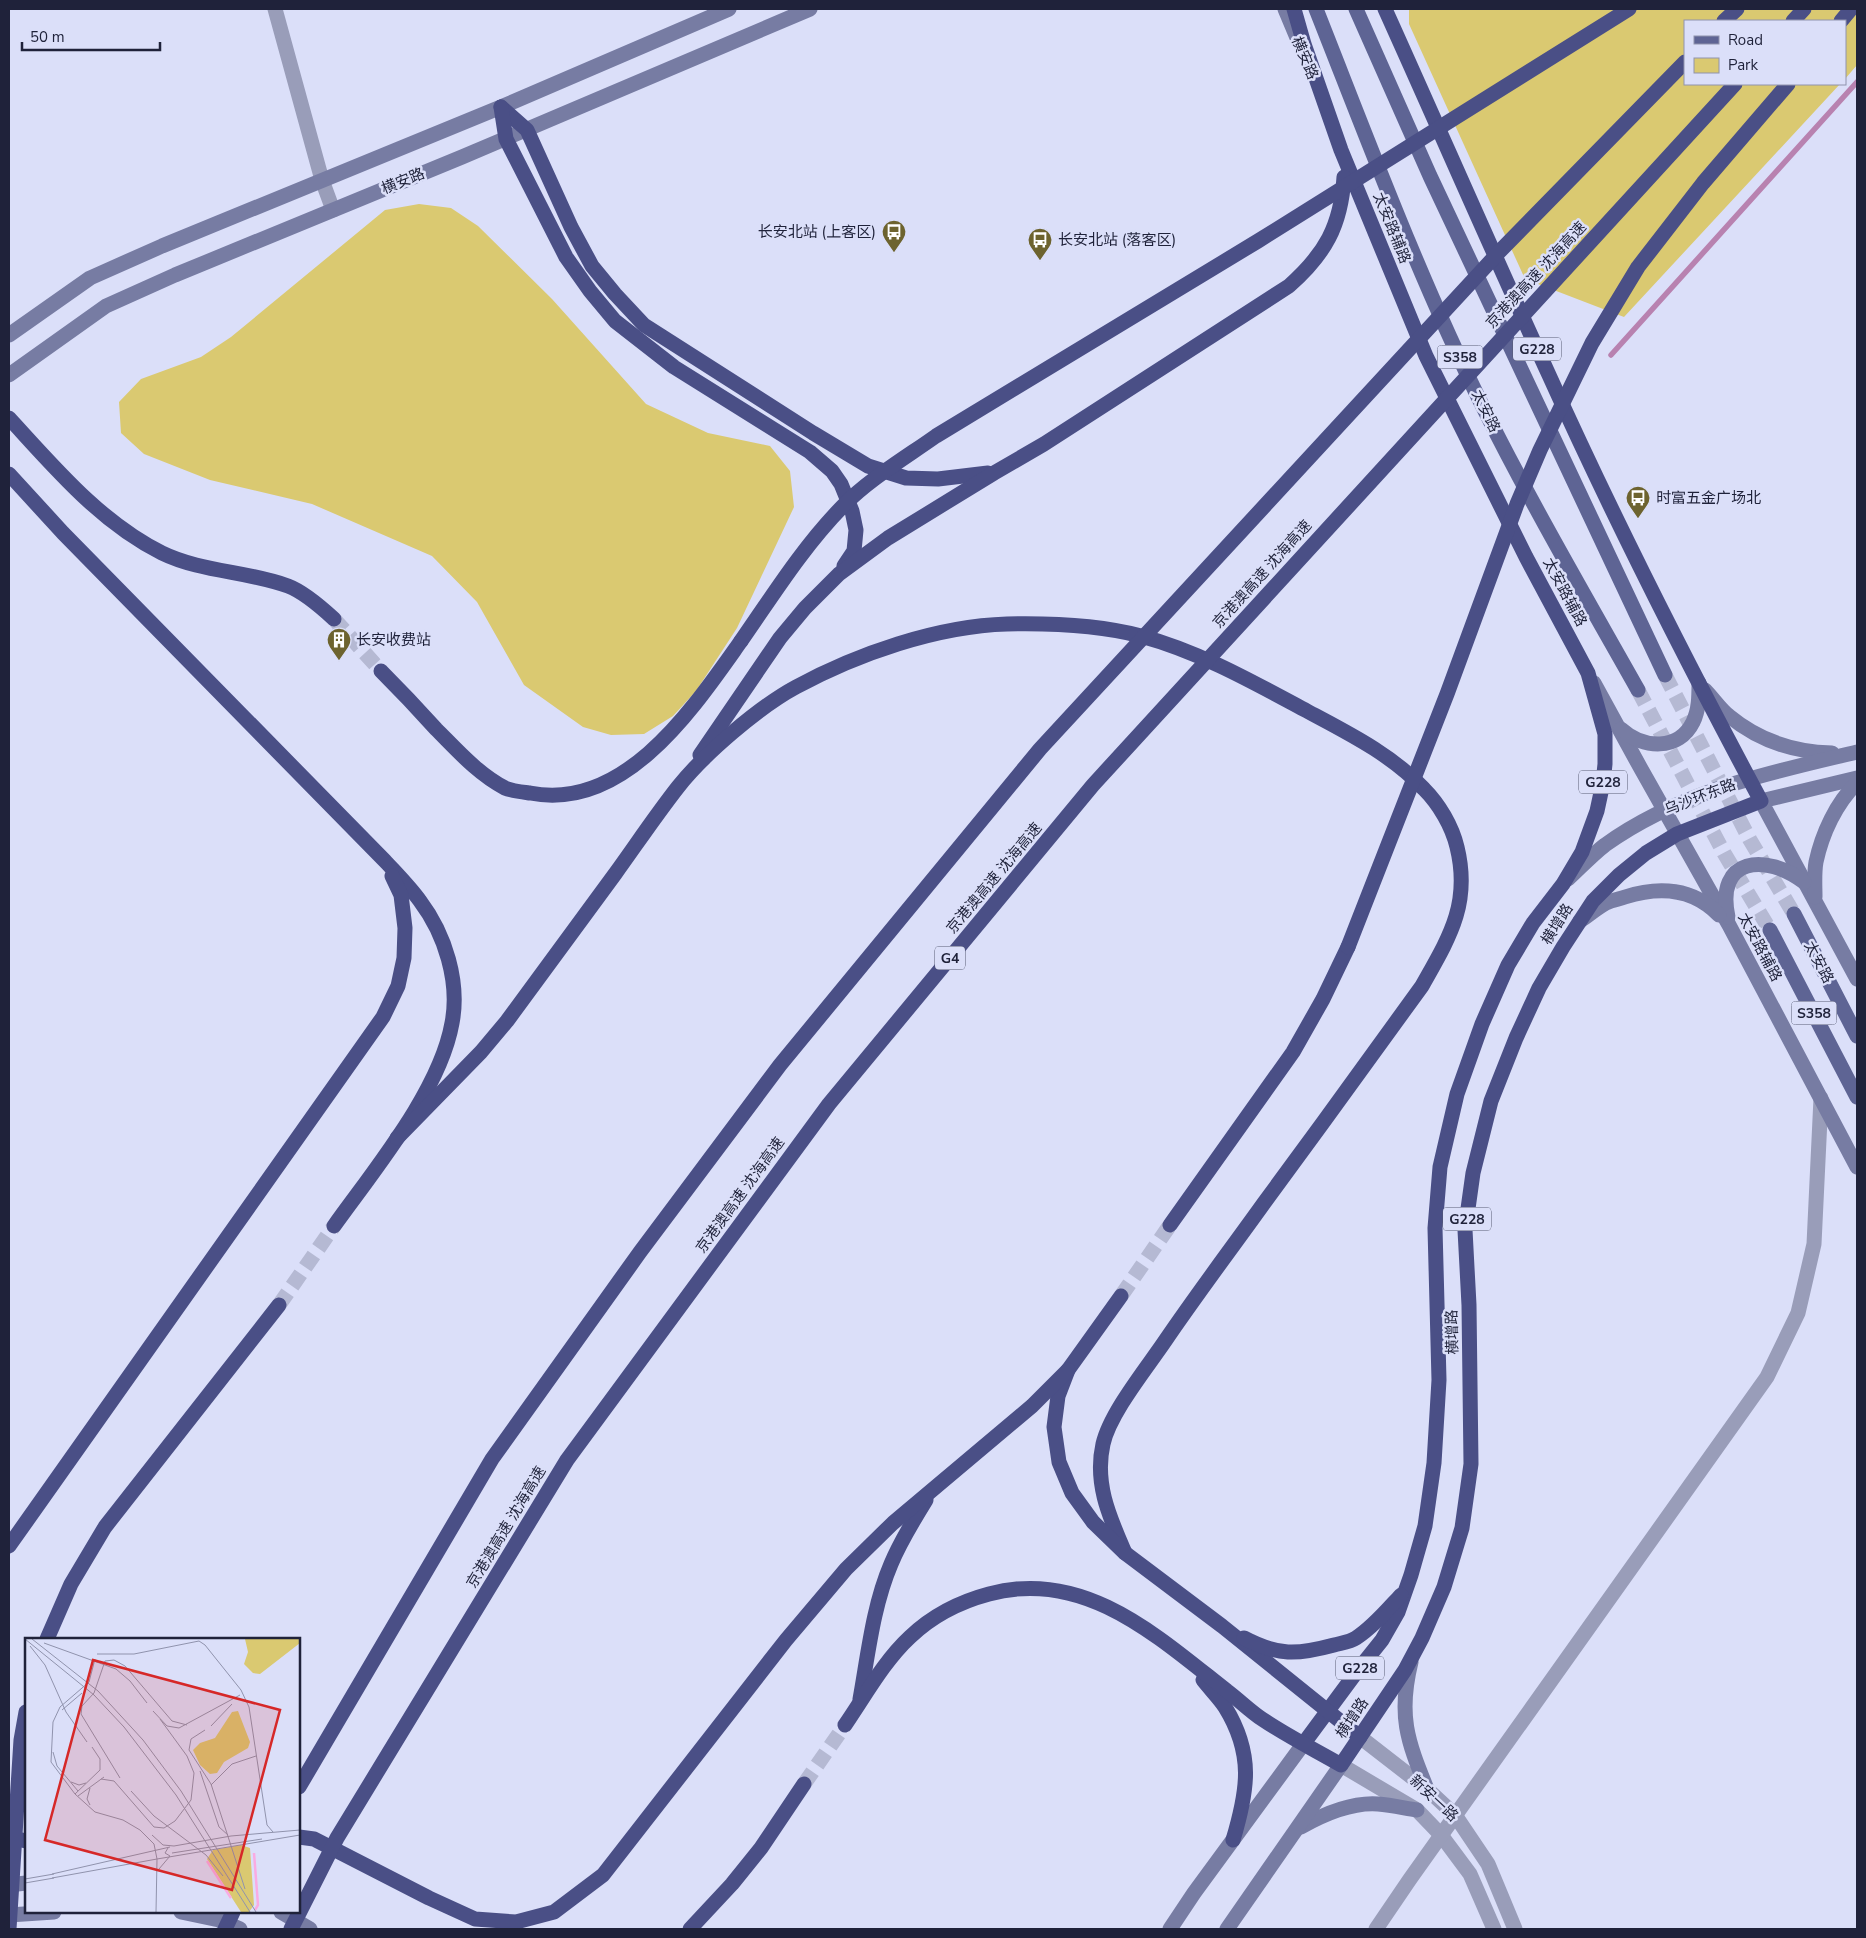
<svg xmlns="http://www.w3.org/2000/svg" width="1866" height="1938" font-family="'Nunito Sans','Noto Sans SC',sans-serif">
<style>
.green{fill:#dac971}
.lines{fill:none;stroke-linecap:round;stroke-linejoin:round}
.stream{stroke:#b882b0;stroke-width:5.5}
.primary-tunnel{stroke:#b5b9d3;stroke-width:15;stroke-dasharray:15 8;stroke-linecap:butt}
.highway-tunnel{stroke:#b5b9d3;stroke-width:15;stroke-dasharray:15 8;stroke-linecap:butt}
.street{stroke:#999db9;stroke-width:15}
.secondary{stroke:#777ca3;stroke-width:15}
.primary{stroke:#5e6494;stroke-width:15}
.highway{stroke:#4a4f86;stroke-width:15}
.highway-bridge{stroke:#4a4f86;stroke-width:15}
.labels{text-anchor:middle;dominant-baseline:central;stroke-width:5;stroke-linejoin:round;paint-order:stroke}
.shield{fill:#dbdff9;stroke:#575b73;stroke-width:1}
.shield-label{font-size:14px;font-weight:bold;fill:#1f223a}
.street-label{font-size:15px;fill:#1f223a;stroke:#dbdff9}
.poi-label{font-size:15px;fill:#1f223a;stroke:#dbdff9;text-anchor:start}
.inset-river{fill:none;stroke:#faabe2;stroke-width:2.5}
.inset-road{fill:none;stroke:#9093ad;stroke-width:1}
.view{fill:#d62828;fill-opacity:0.15;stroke:#d62828;stroke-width:2.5}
.inset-edge{fill:none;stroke:#1f223a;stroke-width:2.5}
</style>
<rect width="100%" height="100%" fill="#dbdff9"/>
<!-- green -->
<g class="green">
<path d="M1409 9H1857V65L1845 79V21H1685V84H1840L1624 317 1525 279 1409 24Z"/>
<path d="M419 204 451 208 478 226 552 299 646 404 708 433 770 446 790 471 794 507 737 628 696 691 673 716 644 734 611 735 583 727 524 685 477 602 432 556 312 504 210 480 144 454 121 433 119 402 141 379 201 357 231 337 385 210Z"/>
</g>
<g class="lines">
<!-- stream -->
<path class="stream" d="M1611 355 1857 82"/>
<!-- primary-tunnel -->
<g class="primary-tunnel">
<path d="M1665 675 1750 840 1794 914"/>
<path d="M1638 690 1724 853 1770 930"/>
</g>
<!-- highway-tunnel -->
<g class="highway-tunnel">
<path d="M334 619 381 671"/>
<path d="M1121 1296 1170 1225"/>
<path d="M279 1305 334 1226"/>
<path d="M804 1784 845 1725"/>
</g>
<!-- street -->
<g class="street">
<path d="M275 9 322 180 333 210"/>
<path d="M1360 1737 1427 1789 1455 1815 1488 1864 1515 1929"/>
<path d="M1341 1765 1417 1810 1441 1835 1470 1874 1494 1929"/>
<path d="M1376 1929 1410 1879 1767 1377 1798 1313 1814 1244 1821 1098"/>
</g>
<!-- secondary -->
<g class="secondary">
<path d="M1285 9 1298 40"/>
<path d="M9 335 90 278 162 246 501 107 729 9"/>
<path d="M9 375 106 306 175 275 462 157 810 9"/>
<path d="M1594 683 1640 767 1729 925 1857 1167"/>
<path d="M1705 690C1713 698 1720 709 1729 716 1758 740 1794 752 1832 753"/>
<path d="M1621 729C1643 749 1679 751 1693 722 1699 710 1699 696 1699 683"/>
<path d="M1857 778 1761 801 1857 979"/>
<path d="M1568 879C1580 868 1592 855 1605 845 1680 791 1769 773 1857 752"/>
<path d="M1815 897C1815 886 1814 873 1816 862 1822 834 1836 803 1857 783"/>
<path d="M1728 917C1715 857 1766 853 1804 882"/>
<path d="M1580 921C1589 915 1597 908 1606 903 1612 900 1619 899 1625 897 1659 886 1693 888 1719 915"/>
<path d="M1411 1662C1398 1715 1407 1740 1427 1789"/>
<path d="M1301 1827C1324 1814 1351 1802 1378 1804 1391 1805 1404 1808 1417 1810"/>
<path d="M9 1885 26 1883"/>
<path d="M181 1912 219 1920 240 1929"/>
<path d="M281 1912 310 1929"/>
<path d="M9 1915 54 1912"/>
<path d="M1170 1929 1194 1893 1304 1743"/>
<path d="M1227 1929 1341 1765"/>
</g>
<!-- primary -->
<g class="primary">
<path d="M1316 9C1369 143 1419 278 1483 407 1531 503 1585 596 1638 690"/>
<path d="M1356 9 1430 176 1665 675"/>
<path d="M1794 914 1857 1036"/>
<path d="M1770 930 1857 1097"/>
</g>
<!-- highway -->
<g class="highway">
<path d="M1294 9 1304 44 1341 150 1426 356 1526 557 1588 673 1605 734V764L1603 783 1597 811 1582 852 1563 884 1533 923 1508 965 1482 1024 1457 1094 1440 1167 1435 1228 1439 1380 1434 1463 1425 1526 1411 1575 1398 1612 1382 1640 1358 1670 1304 1743"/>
<path d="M1724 21 1737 9"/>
<path d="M1793 21 1804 9"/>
<path d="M1841 21 1851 9"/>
<path d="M501 107 527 130 571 227 592 266 615 294 644 325 813 433 868 466 906 478 938 479 988 473"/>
<path d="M501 107 506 139 566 257 590 291 615 321 674 367 810 452 832 471 841 484 852 511 856 530 854 551 844 566"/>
<path d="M9 418C55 468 100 522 162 553 201 572 247 571 288 586 304 592 321 607 334 619"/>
<path d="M9 474 63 533 385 861C397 874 410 887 420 901 445 934 460 982 452 1023 440 1091 374 1170 334 1226"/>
<path d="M381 671C400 690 418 709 436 729 457 750 478 774 505 788 512 791 522 792 530 793 625 812 694 707 741 641"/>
<path d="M700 755 780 638 805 608 839 574 888 538 994 473 1044 444 1289 286C1325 254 1341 226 1344 177"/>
<path d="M397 1138 481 1052 507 1021C543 972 579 923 615 874 636 845 656 815 678 787 704 754 759 707 796 687 857 654 937 626 1007 624 1051 623 1099 625 1141 636 1200 652 1253 682 1307 711 1348 733 1391 754 1424 789 1439 804 1452 826 1457 847 1471 904 1449 938 1422 986 1370 1058 1317 1131 1264 1203 1231 1249 1197 1294 1165 1341 1146 1369 1110 1413 1103 1444 1094 1484 1110 1518 1125 1553"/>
<path d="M1170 1225 1293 1052 1323 999 1348 947"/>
<path d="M1121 1296 1068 1370 1058 1396 1054 1427 1059 1462 1072 1493 1093 1522 1125 1553 1222 1626 1360 1737"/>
<path d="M9 1546 383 1017 398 986 404 958 405 928 401 895 392 876"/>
<path d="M1244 1638C1278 1656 1297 1655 1334 1645 1341 1643 1350 1642 1356 1638 1373 1627 1387 1610 1401 1595"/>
<path d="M47 1639 71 1584 105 1527 279 1305"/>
<path d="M1203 1680C1210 1689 1219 1698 1225 1707 1254 1754 1248 1790 1233 1840"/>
<path d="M860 1699C868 1655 873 1606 891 1564 900 1542 913 1521 926 1500"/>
<path d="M845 1725C865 1696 884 1661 910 1637 933 1615 959 1602 989 1594 1084 1568 1157 1636 1227 1691 1239 1700 1250 1711 1262 1719 1287 1736 1315 1750 1341 1765L1405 1670 1422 1638 1444 1587 1462 1528 1471 1464 1469 1305 1465 1230 1473 1173 1491 1101 1516 1038 1539 988 1563 947 1593 901 1619 875 1646 853 1677 834 1761 801C1686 661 1614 519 1549 375 1493 253 1440 131 1385 9"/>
<path d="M9 1837 26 1841"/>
<path d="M299 1837 314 1839 429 1898 475 1919 516 1922 554 1912 603 1875 786 1640 846 1569 893 1523 1032 1406 1068 1370"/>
<path d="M690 1929 732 1884 761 1848 804 1784"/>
</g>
<!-- highway-bridge -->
<g class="highway-bridge">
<path d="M741 641C773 595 803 547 842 507 868 480 905 458 936 436L1258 241 1629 9"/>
<path d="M1348 947 1447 694 1517 504 1540 450 1592 343 1638 267 1703 183 1788 84"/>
<path d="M299 1787 492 1459 640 1252 780 1065 1040 749 1500 251 1685 62"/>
<path d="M9 1929 21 1740 26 1712"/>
<path d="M225 1929 233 1912"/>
<path d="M291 1929 337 1838 567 1460 829 1104 1093 785 1735 84"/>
</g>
</g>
<!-- icons -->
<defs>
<symbol id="bus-pin" viewBox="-11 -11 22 30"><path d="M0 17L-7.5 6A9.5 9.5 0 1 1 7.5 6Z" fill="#6d632f" stroke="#dbdff9"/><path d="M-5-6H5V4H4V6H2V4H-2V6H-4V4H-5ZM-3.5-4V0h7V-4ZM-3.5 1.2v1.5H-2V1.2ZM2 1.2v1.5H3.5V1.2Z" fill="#fff"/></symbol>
<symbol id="building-pin" viewBox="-11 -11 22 30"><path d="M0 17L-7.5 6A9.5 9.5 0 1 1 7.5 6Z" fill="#6d632f" stroke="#dbdff9"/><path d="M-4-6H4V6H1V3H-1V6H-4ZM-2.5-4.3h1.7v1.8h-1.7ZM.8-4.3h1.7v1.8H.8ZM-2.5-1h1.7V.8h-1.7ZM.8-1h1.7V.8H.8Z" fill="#fff"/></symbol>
</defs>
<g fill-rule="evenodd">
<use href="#bus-pin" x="880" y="218" width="28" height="38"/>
<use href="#bus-pin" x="1026" y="226" width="28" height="38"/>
<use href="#bus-pin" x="1624" y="484" width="28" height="38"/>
<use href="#building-pin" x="325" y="626" width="28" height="38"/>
</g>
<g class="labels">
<!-- shield labels -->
<g class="shield">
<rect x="1513" y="337.5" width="48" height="23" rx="4"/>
<rect x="1437.5" y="345.5" width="45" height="23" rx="4"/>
<rect x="1579" y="770.5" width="48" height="23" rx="4"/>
<rect x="935" y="946.5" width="30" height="23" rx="4"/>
<rect x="1791.5" y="1001.5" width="45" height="23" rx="4"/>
<rect x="1443" y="1207.5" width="48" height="23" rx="4"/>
<rect x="1336" y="1656.5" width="48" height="23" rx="4"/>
</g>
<g class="shield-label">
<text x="1537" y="349">G228</text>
<text x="1460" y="357">S358</text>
<text x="1603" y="782">G228</text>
<text x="950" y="958">G4</text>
<text x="1814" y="1013">S358</text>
<text x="1467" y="1219">G228</text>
<text x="1360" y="1668">G228</text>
</g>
<!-- street labels -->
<g class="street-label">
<text transform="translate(1305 58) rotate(67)">横安路</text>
<text transform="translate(403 181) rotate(-22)">横安路</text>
<text transform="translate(1392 228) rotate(68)">太安路辅路</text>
<text transform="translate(1536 275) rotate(-47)">京港澳高速 沈海高速</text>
<text transform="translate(1486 411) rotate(64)">太安路</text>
<text transform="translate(1262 574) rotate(-48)">京港澳高速 沈海高速</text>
<text transform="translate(1565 592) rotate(62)">太安路辅路</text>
<text transform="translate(1700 797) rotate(-21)">乌沙环东路</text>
<text transform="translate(994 878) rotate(-50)">京港澳高速 沈海高速</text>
<text transform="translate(1557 924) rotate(-58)">横增路</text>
<text transform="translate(1760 947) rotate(62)">太安路辅路</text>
<text transform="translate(1819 962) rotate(62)">太安路</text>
<text transform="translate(740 1195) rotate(-54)">京港澳高速 沈海高速</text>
<text transform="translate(1452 1332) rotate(-91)">横增路</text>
<text transform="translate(506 1527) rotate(-59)">京港澳高速 沈海高速</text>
<text transform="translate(1352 1718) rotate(-56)">横增路</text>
<text transform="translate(1434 1798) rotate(43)">新安一路</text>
</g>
<!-- poi labels -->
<g class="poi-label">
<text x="876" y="232" text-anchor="end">长安北站 (上客区)</text>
<text x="1058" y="240">长安北站 (落客区)</text>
<text x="1656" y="498">时富五金广场北</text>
<text x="356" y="640">长安收费站</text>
</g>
</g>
<!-- overview -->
<g transform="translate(25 1638)">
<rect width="275" height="275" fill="#dbdff9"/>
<path d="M220 1H275V5L235 36 228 35 219 26 223 14ZM213 73 225 104 223 110 199 124 192 135 185 136 175 127 168 112 175 105 190 100 207 74ZM216 207 225 210 229 267 224 274H216L182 221 188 212Z" fill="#dac971"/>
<path class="inset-river" d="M229 215 233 267 230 272M182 223 206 260"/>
<path class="inset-road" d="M0 1 69 57 99 89 151 157 225 274M7 1 73 53 118 102 156 153 231 274M19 5 91 31 105 43 122 65M5 8 20 27 41 74 62 104M72 16H109L174 3 180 7 216 52 224 69 242 187 248 194M37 72 57 55M128 73 142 88 154 90 215 57M186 88 207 66M180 92 166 101 164 112 186 146 220 251M67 109 75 121V132L50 156 70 174 98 182 115 192 129 206 132 221 275 197M28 114 32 128 53 153M175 133 194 189 203 197M95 140 56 76 57 68 69 55 80 23 89 22 100 28 147 83 162 87M76 141 89 143 129 189 139 190 150 183 166 162 169 135 162 118 135 81M46 144 54 147 61 145M186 147 207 126 231 118M65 150 62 161 65 167M106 153 129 178 181 217 198 238M50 156 26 124 28 84 35 69 64 44 70 21M53 158 79 139M127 197 138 207 149 208 206 198 275 192M147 215 237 201M134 231 145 218 140 215 143 210M27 236 145 209M27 240 132 221 131 274M0 241 29 236M0 245 29 240"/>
<path class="view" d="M68 22 255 72 207 252 20 202Z"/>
<rect width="275" height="275" class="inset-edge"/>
</g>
<!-- border -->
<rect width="1866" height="1938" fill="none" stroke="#1f223a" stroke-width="20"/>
<!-- legend -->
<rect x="1684" y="20" width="162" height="65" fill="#dbdff9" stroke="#9093ad"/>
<rect x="1694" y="36" width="25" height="8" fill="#5e6494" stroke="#9093ad"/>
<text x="1728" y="45" font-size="15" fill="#1f223a">Road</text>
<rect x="1694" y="58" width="25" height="15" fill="#dac971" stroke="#9093ad"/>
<text x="1728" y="70" font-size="15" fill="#1f223a">Park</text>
<!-- scale -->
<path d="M22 42v8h138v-8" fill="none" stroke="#1f223a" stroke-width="2.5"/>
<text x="30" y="42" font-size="15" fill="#1f223a" stroke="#dbdff9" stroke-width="4" paint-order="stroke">50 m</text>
</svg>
